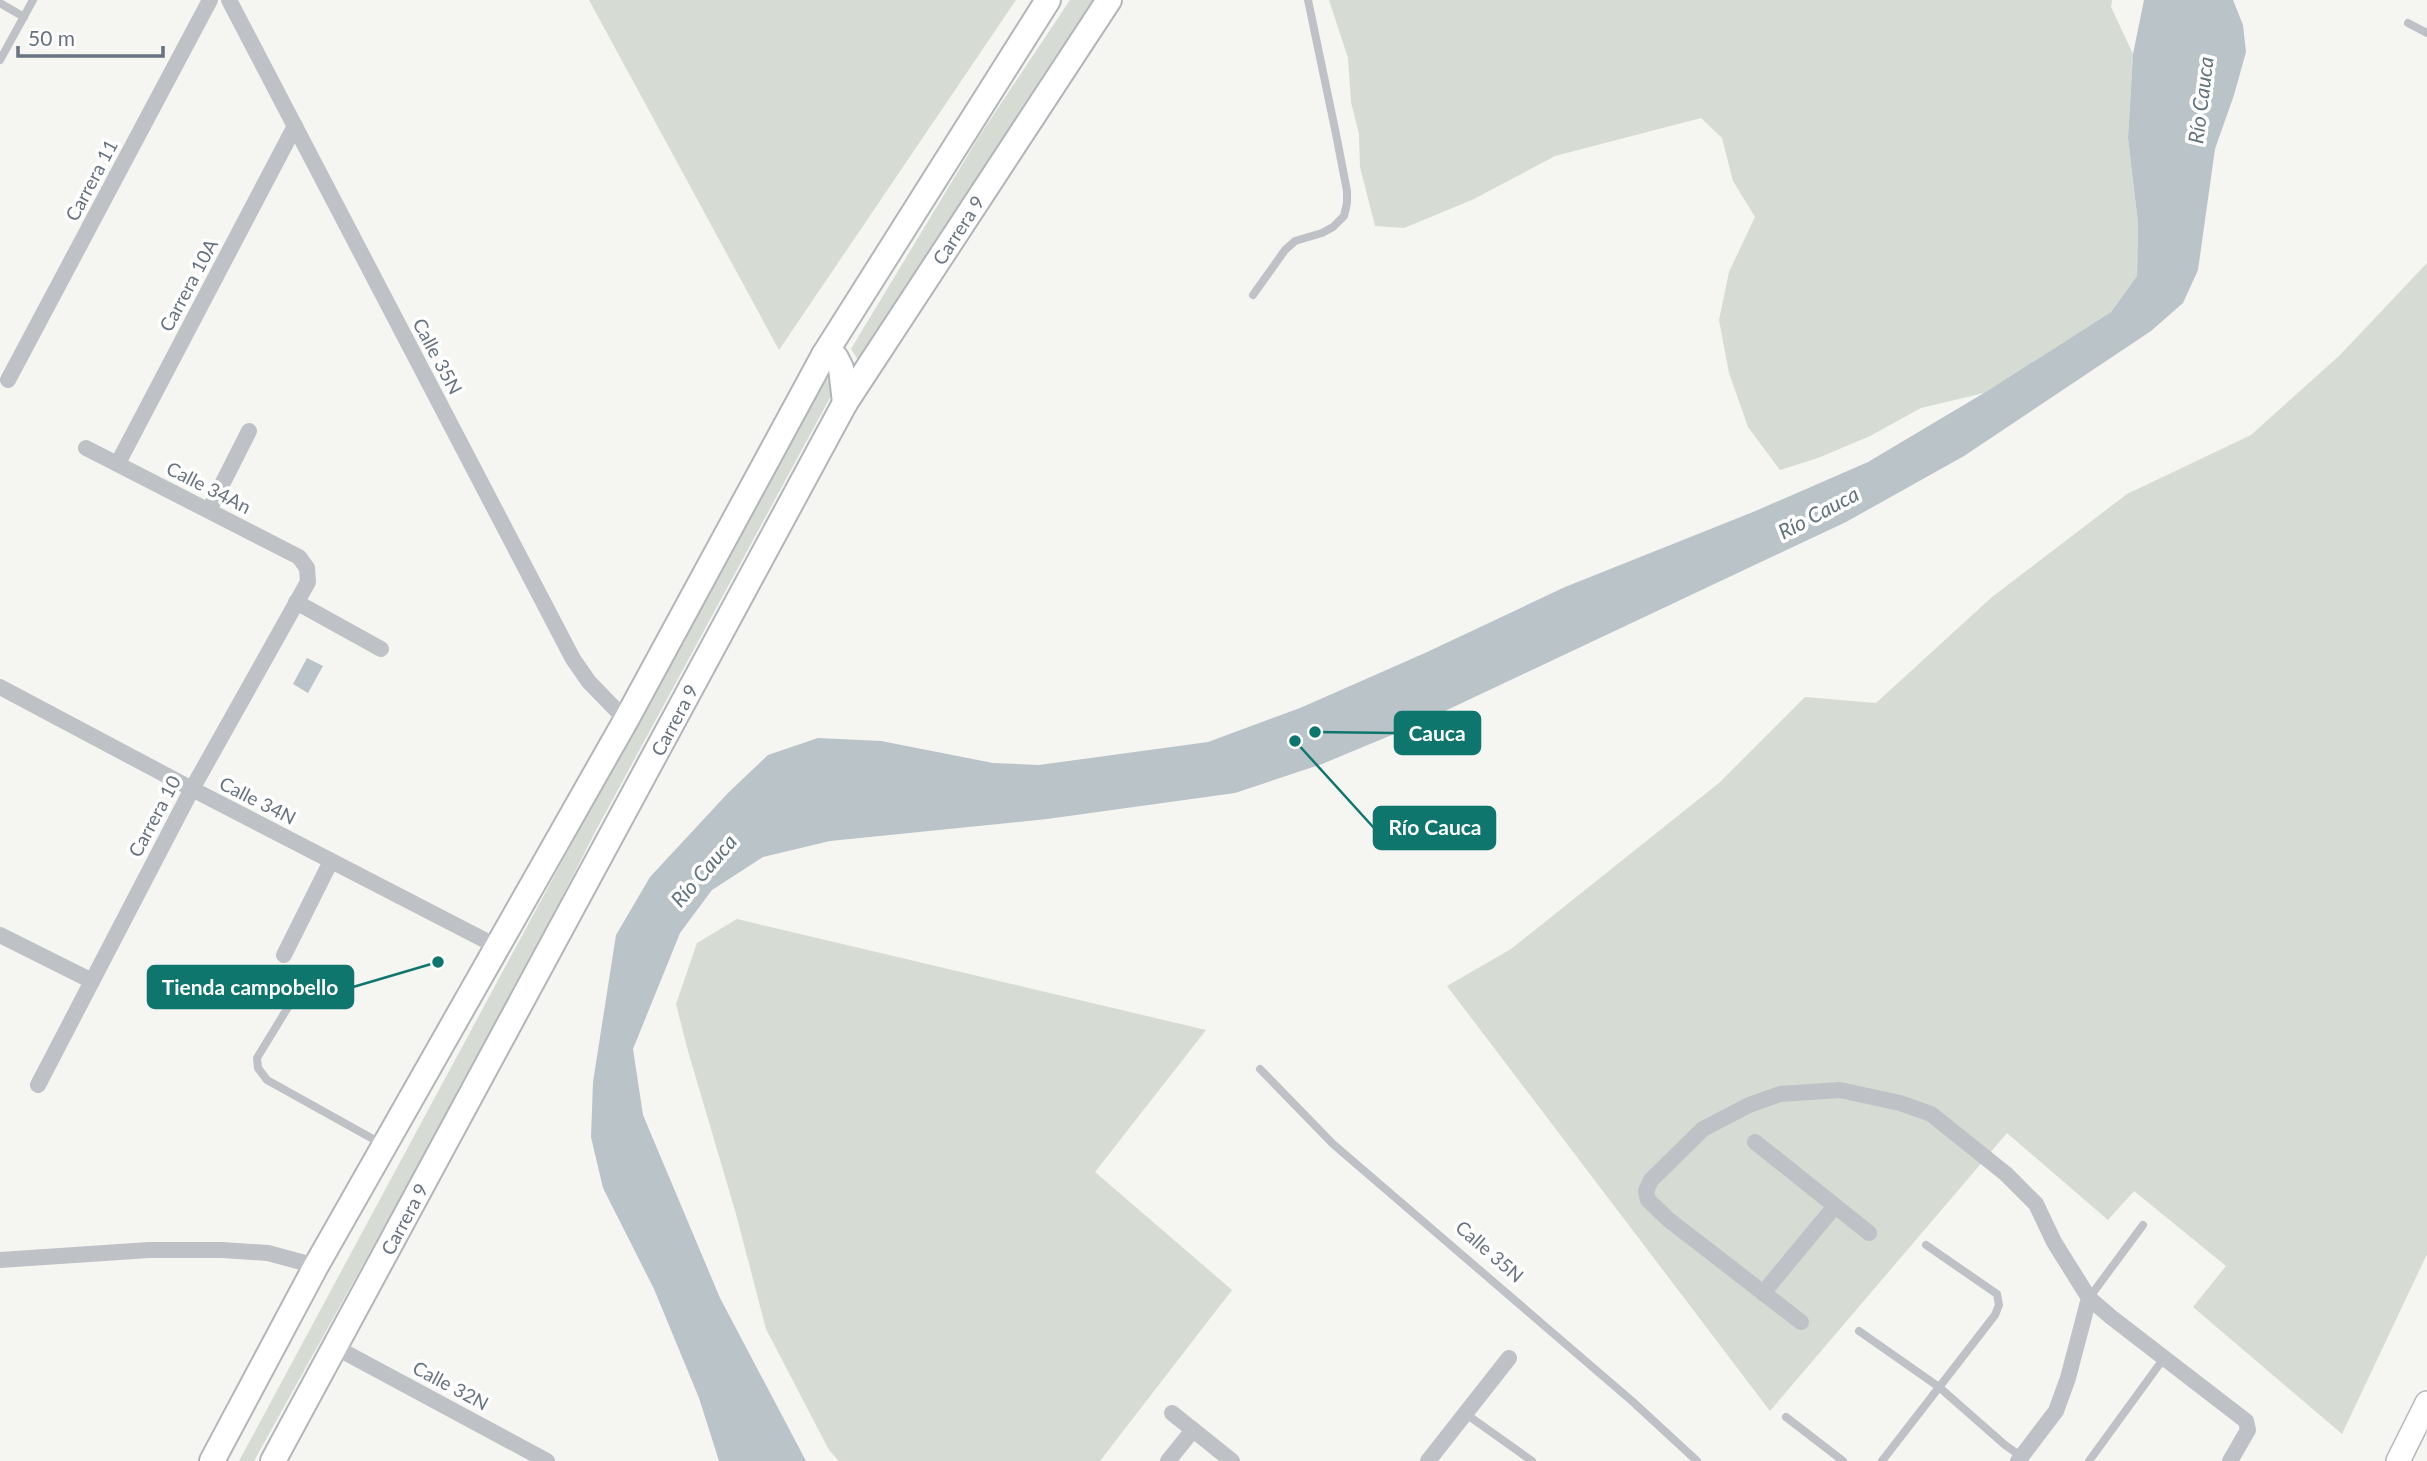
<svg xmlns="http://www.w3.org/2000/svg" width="2427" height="1461" font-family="Lato,sans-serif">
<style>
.green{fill:#d6dbd3}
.water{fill:#bac3c8}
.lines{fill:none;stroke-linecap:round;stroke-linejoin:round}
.secondary-casing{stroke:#b3b7bb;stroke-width:26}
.primary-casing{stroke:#b2b5b9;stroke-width:28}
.service{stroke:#bec1c5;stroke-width:8}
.minor{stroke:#bec1c5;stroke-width:16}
.secondary{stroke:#fff;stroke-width:23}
.primary{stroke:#fff;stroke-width:24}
.labels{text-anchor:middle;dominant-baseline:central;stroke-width:7;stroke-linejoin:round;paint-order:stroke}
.street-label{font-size:19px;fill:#677380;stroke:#fff}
.water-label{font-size:21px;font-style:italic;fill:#63747d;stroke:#fff}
.leader{fill:none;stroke:#0f766e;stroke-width:2.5}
.callout-dot{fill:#0f766e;stroke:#fff;stroke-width:2.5}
.callout{fill:#0f766e;stroke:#0f766e;stroke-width:2.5}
.callout-label{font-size:21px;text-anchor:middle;font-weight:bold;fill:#fff}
</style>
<rect width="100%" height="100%" fill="#f5f5f2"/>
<!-- green -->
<g class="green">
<path d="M589 0H1016L779 350Z"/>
<path d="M1070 0H1097L859 361 851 349 980 135Z"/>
<path d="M1329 0H2112L2111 7 2133 54 2128 138 2138 223 2137 276 2111 312 1984 393 1921 408 1870 436 1818 458 1780 470 1748 427 1729 373 1719 320 1729 272 1755 217 1733 181 1722 138 1701 118 1555 156 1474 199 1404 228 1375 226 1360 167 1359 134 1351 102 1348 58Z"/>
<path d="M2427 263V1254L2342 1434 2193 1307 2226 1266 2134 1191 2108 1220 2007 1133 1770 1411 1447 986 1511 949 1719 783 1805 697 1876 703 1992 597 2127 494 2251 435 2340 355Z"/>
<path d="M827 375 832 394 594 834 518 985 254 1461H239L579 830Z"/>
<path d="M737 919 1206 1030 1095 1172 1232 1290 1100 1461H839L829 1450 766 1329 736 1214 688 1051 676 1004 697 943Z"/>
</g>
<!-- water -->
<g class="water">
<path d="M2144 0H2233L2243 25 2246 52 2234 95 2215 149 2198 270 2183 303 2151 331 1964 456 1846 522 1411 727 1322 764 1235 793 1047 819 830 841 763 857 712 890 680 933 633 1049 643 1115 720 1298 806 1461H719L699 1398 654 1289 603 1188 591 1137 593 1082 616 935 650 877 728 793 768 755 818 738 881 741 993 763 1039 765 1208 742 1300 708 1425 653 1565 587 1753 512 1868 462 1984 393 2111 312 2137 276 2138 223 2128 138 2133 54Z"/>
<path d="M307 658 323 666 308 693 293 684Z"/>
</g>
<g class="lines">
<defs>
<path id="secondary" d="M2398 1461 2427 1403"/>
<g id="primary">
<path d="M824 355 836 358 841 368 845 403"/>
<path d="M212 1461 316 1266 626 720 824 355 1048 0"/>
<path d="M273 1461 845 403 1109 0"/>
</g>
</defs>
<!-- secondary casing -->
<use href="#secondary" class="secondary-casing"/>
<!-- primary casing -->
<use href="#primary" class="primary-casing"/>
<!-- service -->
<g class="service">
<path d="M0 3 24 17"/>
<path d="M2408 23 2427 33"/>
<path d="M0 60 33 0"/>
<path d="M1253 295 1285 250 1295 241 1322 233 1333 227 1344 216 1347 203V191L1336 134 1308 0"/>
<path d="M293 999 257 1058 258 1068 267 1080 382 1144"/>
<path d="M1260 1069 1333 1144 1632 1401 1697 1461"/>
<path d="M2089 1298 2143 1225"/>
<path d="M1859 1331 1939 1387 2005 1445 2022 1457"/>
<path d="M1466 1414 1532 1461"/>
<path d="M1786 1417 1843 1461"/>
<path d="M1882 1461 1995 1315 1999 1305 1997 1294 1926 1245"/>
<path d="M2089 1461 2164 1358"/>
</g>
<!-- minor -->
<g class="minor">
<path d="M229 0 573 659 589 682 626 720"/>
<path d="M8 380 210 0"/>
<path d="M118 463 295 126"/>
<path d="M209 510 249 431"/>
<path d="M296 602 381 649"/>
<path d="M0 687 192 789 498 947"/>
<path d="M0 935 92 981"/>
<path d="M284 955 331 861"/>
<path d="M38 1085 192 789 308 582 307 568 299 557 86 448"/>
<path d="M1755 1142 1869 1233"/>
<path d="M0 1260 149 1250H222L268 1253 316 1266"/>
<path d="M1763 1293 1835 1206"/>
<path d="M2089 1298 2111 1317 2246 1421 2248 1430 2230 1461"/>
<path d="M1801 1322 1669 1220 1648 1200 1646 1191 1651 1180 1703 1129 1749 1105 1780 1094 1840 1090 1900 1103 1931 1114 2006 1174 2036 1204 2054 1242 2089 1298 2068 1378 2056 1411 2018 1461"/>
<path d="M335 1347 547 1461"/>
<path d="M1172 1413 1232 1461"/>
<path d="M1168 1461 1193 1430"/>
<path d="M1428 1461 1509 1358"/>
</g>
<!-- secondary -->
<use href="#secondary" class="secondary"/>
<!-- primary -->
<use href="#primary" class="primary"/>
</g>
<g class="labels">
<!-- street labels -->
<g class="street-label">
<text transform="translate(91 180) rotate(-62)">Carrera 11</text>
<text transform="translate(958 230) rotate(-57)">Carrera 9</text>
<text transform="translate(188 285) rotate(-62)">Carrera 10A</text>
<text transform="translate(438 356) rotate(62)">Calle 35N</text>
<text transform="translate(209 487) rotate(27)">Calle 34An</text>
<text transform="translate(674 720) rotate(-62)">Carrera 9</text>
<text transform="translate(258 800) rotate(27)">Calle 34N</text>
<text transform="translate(154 816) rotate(-62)">Carrera 10</text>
<text transform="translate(404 1219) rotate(-62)">Carrera 9</text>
<text transform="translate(1490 1251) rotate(41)">Calle 35N</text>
<text transform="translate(451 1385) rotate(28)">Calle 32N</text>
</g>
<!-- water labels -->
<g class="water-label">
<text transform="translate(2200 100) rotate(-83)">Río Cauca</text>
<text transform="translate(1818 512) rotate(-28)">Río Cauca</text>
<text transform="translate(703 870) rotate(-49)">Río Cauca</text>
</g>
</g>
<!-- callouts -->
<path class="leader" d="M1315 732L1395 733M1295 741L1374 828M438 962L353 987"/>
<g class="callout-dot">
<circle cx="1315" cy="732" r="7"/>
<circle cx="1295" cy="741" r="7"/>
<circle cx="438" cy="962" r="7"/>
</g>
<g class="callout">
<rect x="1395" y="712" width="85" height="42" rx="7"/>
<rect x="1374" y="807" width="121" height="42" rx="7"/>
<rect x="148" y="966" width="205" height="42" rx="7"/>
</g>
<g class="callout-label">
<text x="1437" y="741">Cauca</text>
<text x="1435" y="835">Río Cauca</text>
<text x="250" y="995">Tienda campobello</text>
</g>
<!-- scale -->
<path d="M18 46v10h145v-10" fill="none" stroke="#677380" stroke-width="3.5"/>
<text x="28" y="46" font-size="21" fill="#677380" stroke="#ffffff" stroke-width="5" paint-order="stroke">50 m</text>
</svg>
